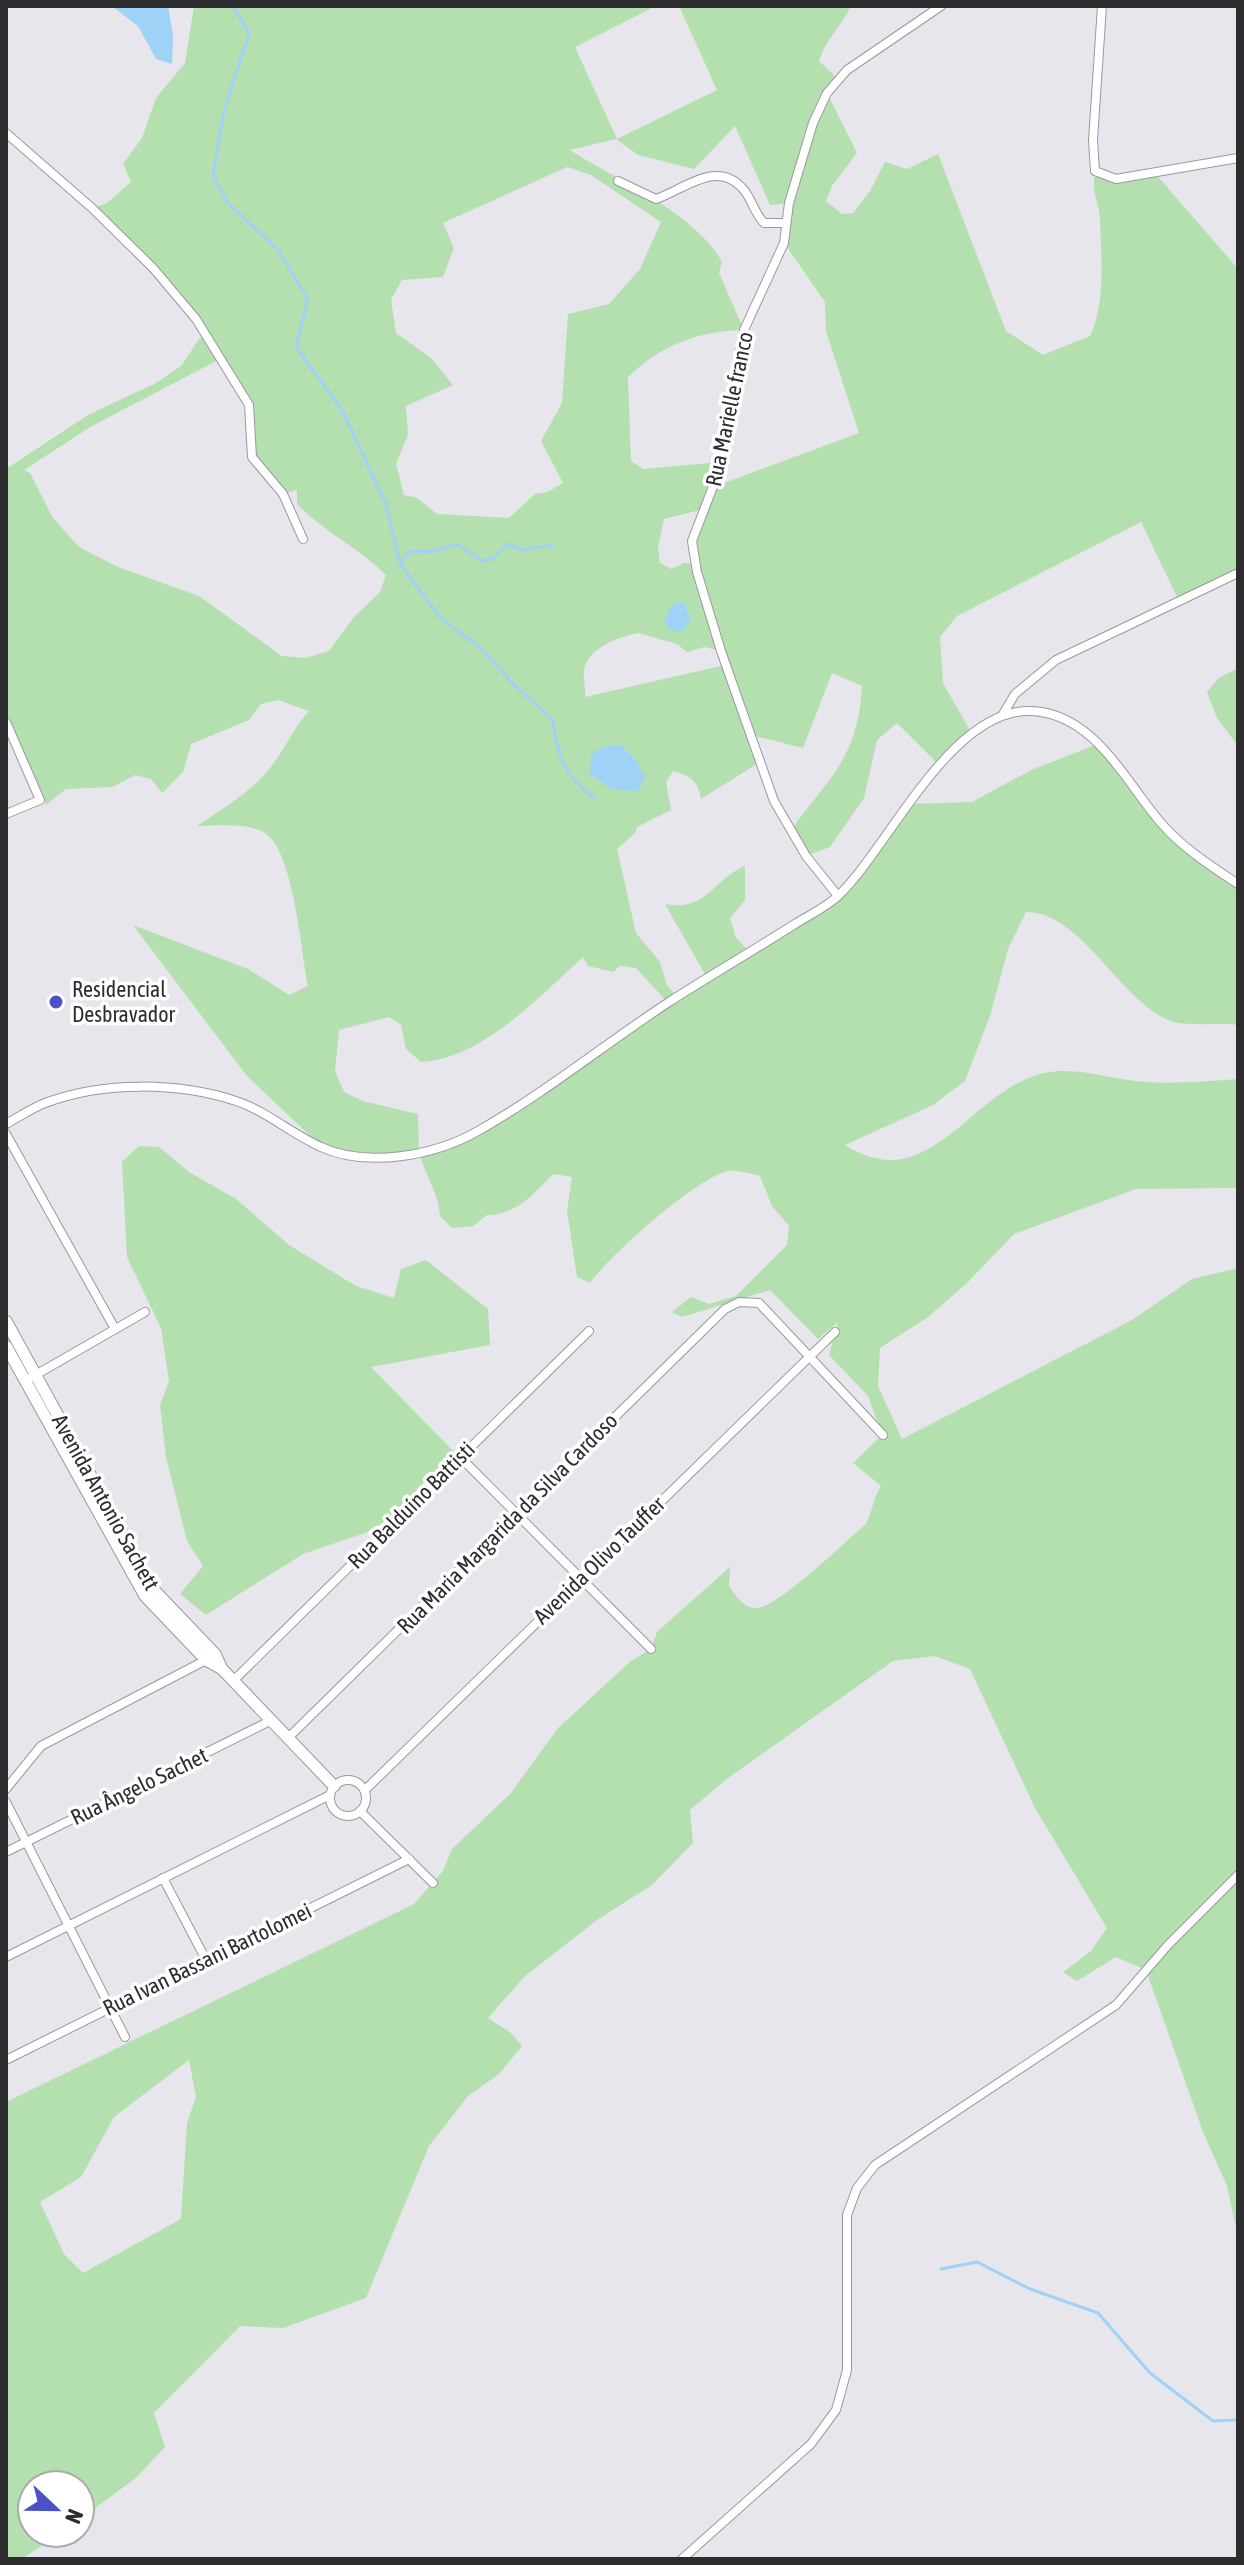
<svg xmlns="http://www.w3.org/2000/svg" width="1244" height="2565" font-family="'Asap Condensed',sans-serif">
<style>
.green{fill:#b4dfaf;fill-rule:evenodd}
.water{fill:#9ed2f7}
.lines{fill:none;stroke-linecap:round;stroke-linejoin:round}
.stream{stroke:#9ed2f7;stroke-width:3}
.street-casing{stroke:#99989f;stroke-width:10}
.secondary-casing{stroke:#99989f;stroke-width:13}
.street{stroke:#fff;stroke-width:8}
.secondary{stroke:#fff;stroke-width:11}
.poi-dot{fill:#4b52c8;stroke:#fff;stroke-width:3}
.labels{text-anchor:middle;dominant-baseline:central;stroke-width:7;stroke-linejoin:round;paint-order:stroke}
.street-label{font-size:22px;fill:#2d2c2f;stroke:#fff}
.poi-label{font-size:22px;fill:#2d2c2f;stroke:#fff;text-anchor:start}
</style>
<rect width="100%" height="100%" fill="#e7e6ed"/>
<!-- green -->
<g class="green">
<path d="M194 6H656L575 47 617 139 717 90 679 6H851C842 26 825 40 819 61L838 79 827 93 857 153 832 186 826 201 842 214 853 213 870 191 885 162 907 169 938 154 1006 331 1043 355 1090 336C1106 304 1101 254 1100 219 1099 198 1091 198 1095 171L1104 176 1154 172 1238 269V573L1179 601 1141 522 957 616 940 637 943 683 972 734 939 765 897 723 877 740 864 798 830 847 806 856 791 830C830 776 858 758 862 686L832 673 803 748 751 735 760 762 701 799C698 781 691 776 673 771L666 782 671 810 637 827 635 833 617 849 636 933 660 962 667 985 677 997 707 978 665 904C707 912 713 879 745 866V900L730 918 736 938 750 952 838 896 909 804 972 802 1031 770 1098 744 1162 824 1238 884V1025C1219 1022 1186 1027 1171 1021 1119 1001 1082 912 1026 912L1008 949 990 1016 965 1081 933 1105 845 1145C925 1196 965 1102 1031 1077 1071 1062 1106 1080 1146 1082 1176 1084 1208 1081 1238 1079V1188L1136 1189 1014 1234 967 1283 928 1317 880 1348 878 1386 902 1439 1132 1320 1192 1279 1238 1268V2237L1227 2186 1203 2132 1146 1970 1116 1957 1077 1981 1063 1972 1091 1951 1107 1928 1035 1808 970 1669 935 1656 893 1661 728 1778 690 1810 693 1843 652 1885 597 1920 524 1977 488 2018 511 2033 522 2046 499 2074 468 2096 429 2146 366 2298 283 2328 240 2326 154 2413 165 2447 136 2478 80 2519V2485H32V2533H60L22 2559H6V2102L414 1904 443 1871 452 1849 510 1794 558 1728 631 1661 651 1649 657 1632 730 1567 729 1586C736 1595 743 1609 757 1608 778 1607 846 1541 865 1525 873 1512 872 1499 881 1486L853 1463 882 1435 868 1396 829 1355 838 1322 818 1339 770 1290 682 1317 672 1312 691 1297 709 1304 736 1296 787 1245 789 1226 772 1206 760 1176C751 1174 738 1170 729 1171 698 1176 608 1257 590 1283L577 1277 567 1211 572 1177 553 1174C533 1194 517 1215 487 1215L473 1226 452 1228 440 1216C439 1194 425 1175 419 1152L354 1158 322 1147 247 1076 133 925 248 969 289 995 308 986C301 952 294 852 265 833 247 822 217 826 197 826 227 806 258 788 278 757 289 741 295 726 309 711L278 700 261 704 249 720 191 744 183 772 162 793 151 779 135 775 113 787 66 789 46 805 6 714V469L88 415 156 383 181 366 204 332 92 208 107 203 131 182 123 164 142 138 156 98 185 63ZM735 126 770 205 788 203 784 243 825 302 826 331 859 433 716 486 721 462 643 469 631 461 628 377C662 345 697 331 744 330L719 273 722 262C697 214 615 179 570 150L616 139 638 155 694 169ZM567 167 591 175 661 222 640 269 609 304 568 314 562 403 541 441 563 483 548 492 535 494 509 518 437 514 417 498 404 495 396 464 408 435 406 406 453 385 431 358 396 333 391 300 402 280 443 277 454 248 443 223ZM222 358 249 405 252 457 283 494 297 490V504C324 532 359 548 386 575L380 592 354 617 329 651 306 658 282 656 199 596 118 567 79 547 53 518 30 473 24 470 92 426ZM704 509 692 541 695 564 684 563 671 569 660 563 658 548 664 519ZM639 633 677 644 687 652 704 647 721 651 725 665 585 697C586 689 583 679 584 671 586 648 621 636 639 633ZM583 957 588 966 613 972 620 966 636 968 668 1003 475 1133 419 1152 418 1114 363 1101 344 1092 335 1071 339 1030 389 1017 401 1025 406 1049 421 1062C482 1059 540 996 583 957ZM189 2060 196 2097 187 2123 181 2219 83 2273 64 2254 40 2202 81 2177 114 2117Z"/>
<path d="M1238 668V746L1217 718 1207 692 1219 678Z"/>
<path d="M139 1146 159 1147 189 1172 236 1199 289 1245 356 1286 394 1298 401 1269 426 1260 488 1309 490 1345 371 1367 454 1452 386 1521 365 1533 303 1554 206 1615 180 1594 203 1566 187 1541 166 1457 160 1405 169 1381 161 1328 127 1257 122 1162Z"/>
</g>
<!-- water -->
<g class="water">
<path d="M112 6H168L173 36 172 64 156 59 138 26Z"/>
<path d="M683 601 691 619 681 633 670 629 664 621 673 604Z"/>
<path d="M605 746H622L636 760 645 778 638 791 612 789 589 774 592 754Z"/>
</g>
<g class="lines">
<!-- stream -->
<g class="stream">
<path d="M233 6 249 33 224 111 213 176 228 203 278 250 308 299 296 347 342 410 386 504 400 563 439 617 482 649 513 684 553 720C556 753 566 778 594 798"/>
<path d="M400 562 410 551 429 552 457 544 482 561 494 558 507 544 522 550 553 545"/>
<path d="M941 2269 977 2262 1030 2289 1098 2313 1150 2373 1213 2421 1238 2420"/>
</g>
<defs>
<g id="street">
<path d="M1102 6 1093 140 1095 171 1116 179 1238 158"/>
<path d="M6 133 92 208 153 268 196 319 249 405 252 457 283 494 303 539"/>
<path d="M618 181 656 199C685 189 718 158 744 190 752 200 755 214 764 223H786"/>
<path d="M1003 714 1015 694 1056 660 1238 573"/>
<path d="M6 722 40 800 6 814"/>
<path d="M838 896 806 856 774 801 721 651 697 572 692 541 719 471 744 330 784 243 789 203 813 123 827 93 847 70 941 6"/>
<path d="M6 1124C19 1117 32 1108 45 1103 103 1081 178 1082 236 1101 266 1111 292 1134 321 1147 367 1168 434 1156 478 1131 545 1093 605 1044 669 1002 711 975 754 950 795 924 809 915 827 907 839 895 889 847 951 707 1032 711 1095 714 1126 783 1162 824 1184 849 1211 866 1238 884"/>
<path d="M6 1134 114 1327"/>
<path d="M25 1381 145 1312"/>
<path d="M459 1456 651 1649"/>
<path d="M233 1681 589 1331"/>
<path d="M289 1737 725 1309 739 1302 759 1303 883 1435"/>
<circle cx="348" cy="1798" r="18"/>
<path d="M6 1789 41 1746 208 1659"/>
<path d="M365 1790 835 1332"/>
<path d="M6 1802 125 2037"/>
<path d="M360 1811 433 1883"/>
<path d="M6 1852 272 1720"/>
<path d="M163 1878 206 1960"/>
<path d="M6 1957 330 1795"/>
<path d="M6 2060 409 1859"/>
<path d="M682 2559 811 2444 836 2410 847 2370V2215L857 2188 875 2165 1116 2005 1168 1945 1238 1875"/>
</g>
<g id="secondary">
<path d="M6 1321 153 1589 215 1654 222 1669"/>
<path d="M6 1346 145 1596 206 1660 222 1669 334 1786"/>
</g>
</defs>
<!-- street casing -->
<use href="#street" class="street-casing"/>
<!-- secondary casing -->
<use href="#secondary" class="secondary-casing"/>
<!-- street -->
<use href="#street" class="street"/>
<!-- secondary -->
<use href="#secondary" class="secondary"/>
</g>
<!-- markers -->
<circle class="poi-dot" cx="56" cy="1002" r="8"/>
<g class="labels">
<!-- street labels -->
<g class="street-label">
<text transform="translate(729 409) rotate(-78)">Rua Marielle franco</text>
<text transform="translate(106 1502) rotate(61)">Avenida Antonio Sachett</text>
<text transform="translate(411 1505) rotate(-45)">Rua Balduíno Battisti</text>
<text transform="translate(507 1523) rotate(-45)">Rua Maria Margarida da Silva Cardoso</text>
<text transform="translate(599 1560) rotate(-44)">Avenida Olivo Tauffer</text>
<text transform="translate(139 1786) rotate(-26)">Rua Ângelo Sachet</text>
<text transform="translate(207 1959) rotate(-26)">Rua Ivan Bassani Bartolomei</text>
</g>
<!-- poi labels -->
<g class="poi-label">
<text x="72" y="989">Residencial<tspan x="72" dy="25">Desbravador</tspan></text>
</g>
</g>
<!-- border -->
<rect width="1244" height="2565" fill="none" stroke="#2d2c2f" stroke-width="16"/>
<!-- north arrow -->
<g transform="translate(56 2509) rotate(112)"><circle r="38" fill="#ffffff" stroke="#ababac" stroke-width="2"/>
<path d="M0-6L14 30L0 20L-14 30Z" fill="#4b52c8"/>
<text y="-12" font-size="22" font-weight="bold" text-anchor="middle" fill="#2d2c2f">N</text>
</g>
</svg>
